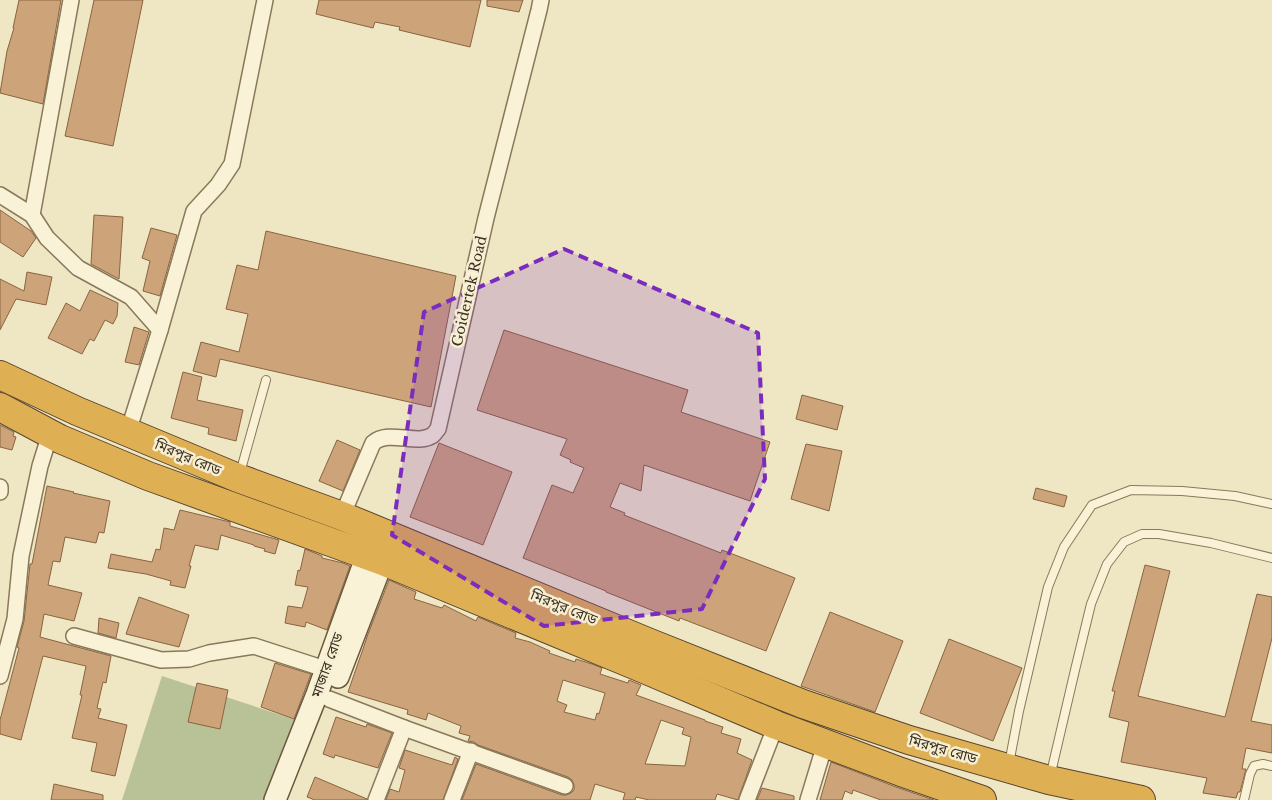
<svg xmlns="http://www.w3.org/2000/svg" width="1272" height="800" font-family="'Libre Baskerville','Noto Sans Bengali',serif">
<style>
.cemetery{fill:#b9c297}
.building{fill:#cda479;stroke:#89643f;fill-rule:evenodd}
.lines{fill:none;stroke-linecap:round;stroke-linejoin:round}
.lane-casing{stroke:#8a785a;stroke-width:10}
.street-casing{stroke:#8a785a;stroke-width:18}
.secondary-casing{stroke:#6c593d;stroke-width:24}
.highway-casing{stroke:#58452e;stroke-width:30}
.lane{stroke:#f9f2d7;stroke-width:8}
.street{stroke:#f9f2d7;stroke-width:15}
.secondary{stroke:#f9f2d7;stroke-width:21}
.highway{stroke:#dfaf54;stroke-width:28}
.marked{fill:#7b2cbf;fill-opacity:0.2;stroke:#7b2cbf;stroke-width:4;stroke-dasharray:10 6;stroke-linejoin:round}
.labels{text-anchor:middle;dominant-baseline:central;stroke-width:5;stroke-linejoin:round;paint-order:stroke}
.street-label{font-size:14px;fill:#3a2e1e;stroke:#f6efd4}
</style>
<rect width="100%" height="100%" fill="#efe6c4"/>
<!-- cemetery -->
<path class="cemetery" d="M162 676 296 720 269 800H122Z"/>
<!-- building -->
<g class="building">
<path d="M19 0H61L43 104 0 93 7 51 14 28H13Z"/>
<path d="M94 0H143L113 146 65 136Z"/>
<path d="M319 0H481L470 47 399 30 400 27 375 22 373 28 316 14Z"/>
<path d="M487 0H523L519 12 487 6Z"/>
<path d="M0 210 31 231 36 238 23 257 0 242Z"/>
<path d="M94 215 123 217 119 279 91 264Z"/>
<path d="M151 228 177 235 160 296 143 291 150 261 142 258Z"/>
<path d="M266 231 456 276 431 407 220 359 216 377 193 371 201 342 239 352 248 314 226 309 237 265 258 270Z"/>
<path d="M27 272 52 277 46 305 16 299 0 330V279L24 291Z"/>
<path d="M90 290 118 303 117 316 113 324 105 320 94 341 90 339 82 354 48 338 66 303 80 311Z"/>
<path d="M134 327 149 332 139 365 125 362Z"/>
<path d="M504 330 688 390 681 412 770 442 750 501 644 465 641 491 620 483 610 507 625 513 624 515 721 553 722 550 795 578 766 651 680 618 679 621 606 592V591L523 558 552 485 573 493 584 468 570 462 571 460 560 455 567 439 477 410Z"/>
<path d="M183 372 202 377 197 400 243 410 236 441 208 434 209 428 171 418Z"/>
<path d="M802 395 843 406 837 430 796 419Z"/>
<path d="M0 425 14 432 13 436 16 437 12 450 0 447Z"/>
<path d="M337 440 360 450 343 491 319 481Z"/>
<path d="M439 443 512 472 483 545 410 517Z"/>
<path d="M806 444 842 451 829 511 791 499Z"/>
<path d="M47 486 74 492 73 493 110 501 104 533 99 532 96 543 65 537 60 562 53 561 48 585 82 593 74 621 44 614 40 637 111 656 106 683 103 682 97 708 101 709 98 718 127 725 115 776 91 771 97 743 72 738 82 695H80L86 666 43 656 21 740 0 734V720L19 648 17 647 24 621 30 564H32Z"/>
<path d="M1036 488 1067 496 1064 507 1033 499Z"/>
<path d="M180 510 230 522V526L279 540 275 554 264 551 265 549 254 546V545L221 535 218 550 195 545 189 566H191L185 588 170 585 171 581 146 574 108 568 111 554 152 562 156 549 160 550 164 528 174 530Z"/>
<path d="M305 549 322 556V558L343 563 350 566 327 630 306 622 305 627 285 623 288 606 302 608 308 587 295 585 298 570 300 571Z"/>
<path d="M1145 565 1170 571 1138 696 1225 717 1257 594 1272 597V638L1251 721 1272 725V753L1246 748 1242 769H1246L1240 792H1238L1236 798 1203 793 1207 778 1121 762 1129 722 1109 717 1115 691H1112Z"/>
<path d="M389 580 416 592 414 599 442 608 444 605 476 621 478 617 516 633 515 638 530 642 550 651 549 653 575 662 576 659 592 664 602 668 600 674 628 683 629 680 641 685 636 695 705 720V721L723 727 721 733 741 739 737 753 752 760 738 800 717 794 715 800H649L636 797 635 800H623L625 793 595 784 590 800H462L476 764 562 795H566L571 793 574 790V785L572 780 568 777 478 745 474 742 468 741 470 736 459 733 461 726 428 713 426 720 407 714 408 710 348 692 364 646 368 634ZM563 680 605 693 599 714 597 713 595 720 564 712 567 705 557 701ZM661 720 684 728 682 734 691 737 685 766 645 764Z"/>
<path d="M139 597 189 615 179 647 126 634Z"/>
<path d="M830 612 903 641 875 712 801 686Z"/>
<path d="M99 618 119 623 116 638 98 633Z"/>
<path d="M949 639 1022 668 993 741 920 713Z"/>
<path d="M275 663 311 674 294 719 261 707Z"/>
<path d="M197 683 228 690 220 729 188 722Z"/>
<path d="M336 717 366 727 367 724 392 733 378 768 335 755 334 758 323 754Z"/>
<path d="M405 750 452 765 455 757 458 759 443 800H386L390 789 399 792 405 770 399 768Z"/>
<path d="M831 762 896 787 934 800H881L853 790 852 794 845 791 842 800H820Z"/>
<path d="M315 777 367 799V800H315L307 797Z"/>
<path d="M54 784 103 795V800H51Z"/>
<path d="M762 788 794 796V800H757Z"/>
</g>
<g class="lines">
<defs>
<g id="lane">
<path d="M240 473 266 380"/>
<path d="M1009 764 1019 711 1048 587 1064 547 1092 505 1131 490 1182 491 1235 496 1272 504"/>
<path d="M1050 777 1075 670 1091 604 1107 564 1124 542 1142 534H1159L1211 543 1272 558"/>
<path d="M1244 800 1250 774 1254 766 1263 764 1272 766"/>
</g>
<g id="street">
<path d="M0 195 32 215 47 238 78 268 131 297 160 330"/>
<path d="M32 215 71 0"/>
<path d="M128 432 160 330 194 211 218 185 232 164 265 0"/>
<path d="M0 487V492"/>
<path d="M342 516 373 443C389 429 417 446 433 435 434 434 437 430 438 429L486 218 539 10 541 0"/>
<path d="M74 636 161 660 189 659 209 653 254 646 325 669"/>
<path d="M0 676 15 619 21 556 40 466 50 434"/>
<path d="M329 699 404 728 565 786"/>
<path d="M376 800 404 728"/>
<path d="M452 800 471 751"/>
<path d="M747 800 776 725"/>
<path d="M808 800 825 744"/>
</g>
<g id="secondary">
<path d="M338 677 388 547"/>
<path d="M275 800 317 694 367 555 371 540"/>
</g>
<g id="highway">
<path d="M0 375 77 411 238 478 342 516 650 643 803 704 909 740 1049 780 1141 800"/>
<path d="M0 407 60 439 148 476 383 561 637 666 776 725 901 772 982 800"/>
</g>
</defs>
<!-- lane casing -->
<use href="#lane" class="lane-casing"/>
<!-- street casing -->
<use href="#street" class="street-casing"/>
<!-- secondary casing -->
<use href="#secondary" class="secondary-casing"/>
<!-- highway casing -->
<use href="#highway" class="highway-casing"/>
<!-- lane -->
<use href="#lane" class="lane"/>
<!-- street -->
<use href="#street" class="street"/>
<!-- secondary -->
<use href="#secondary" class="secondary"/>
<!-- highway -->
<use href="#highway" class="highway"/>
</g>
<!-- marked area -->
<path class="marked" d="M564 249 758 333 765 479 702 609 544 626 392 535 424 312Z"/>
<g class="labels">
<!-- street labels -->
<g class="street-label">
<text transform="translate(469 291) rotate(-77)">Goidertek Road</text>
<text transform="translate(188 457) rotate(23)">মিরপুর রোড</text>
<text transform="translate(564 607) rotate(22)">মিরপুর রোড</text>
<text transform="translate(327 665) rotate(-70)">মাজার রোড</text>
<text transform="translate(943 749) rotate(16)">মিরপুর রোড</text>
</g>
</g>
</svg>
